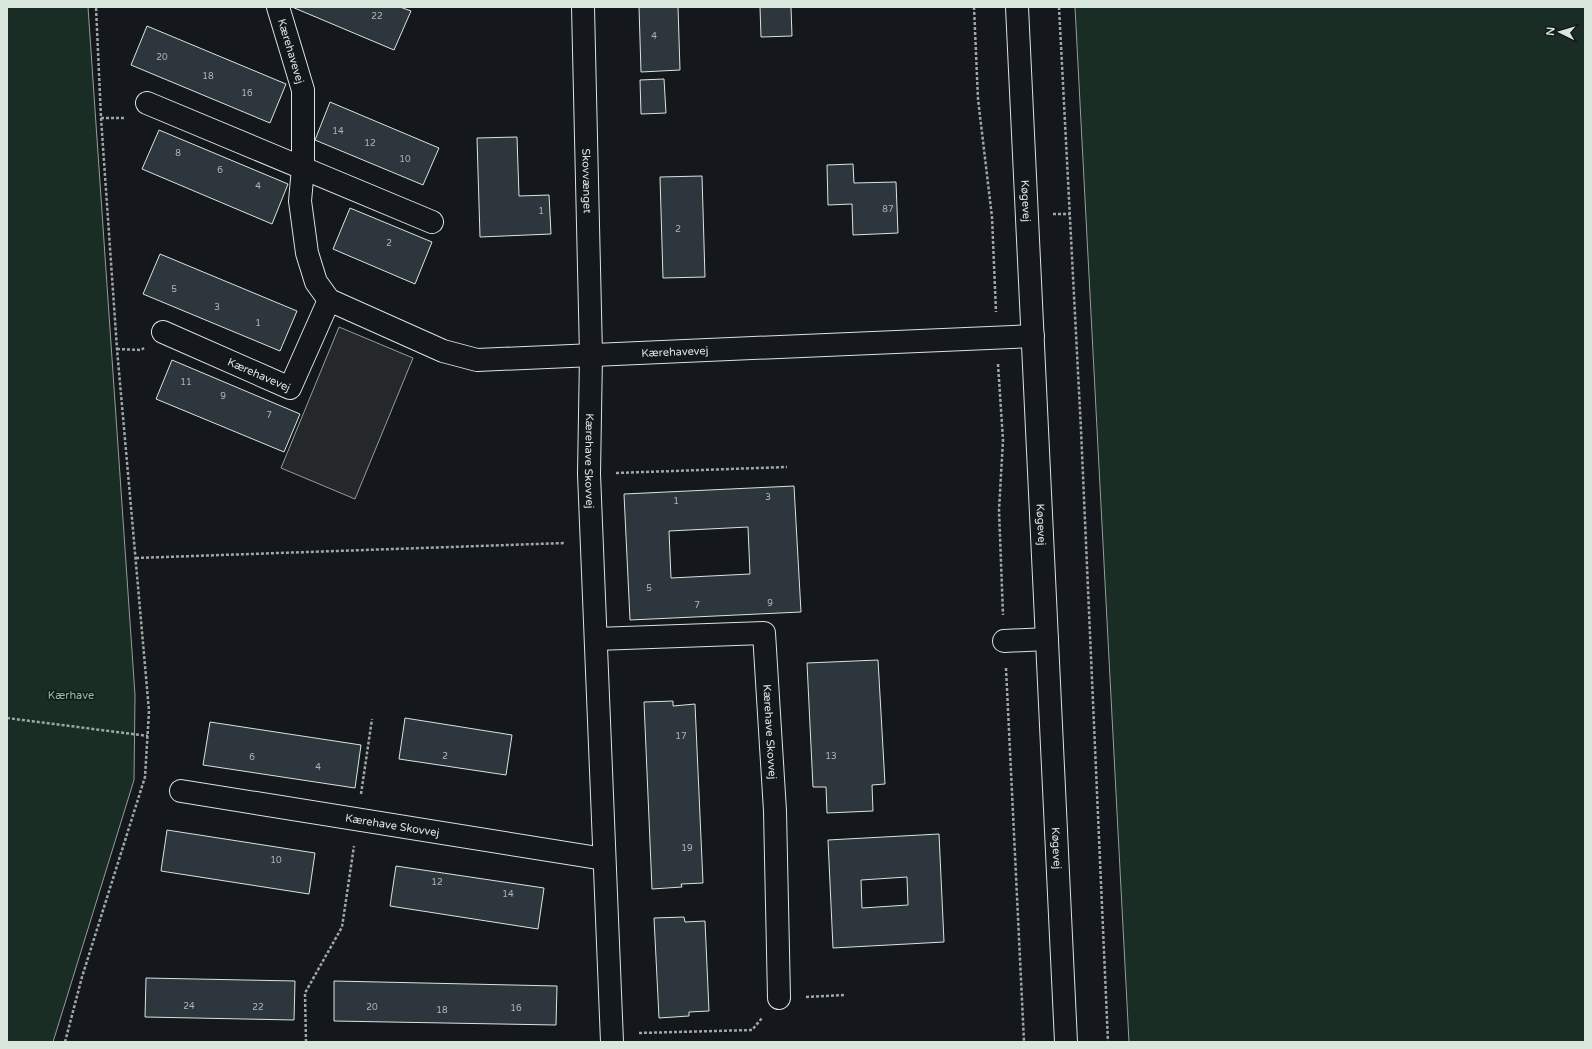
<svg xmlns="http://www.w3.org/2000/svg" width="1592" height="1049" font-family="'Varela Round',sans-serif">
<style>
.green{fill:#1a2d24;stroke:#939e99}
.parking{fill:#24282b;stroke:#939e99}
.building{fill:#2c363c;stroke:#d8e6dc;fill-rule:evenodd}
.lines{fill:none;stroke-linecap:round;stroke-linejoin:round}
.minor-casing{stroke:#d8e6dc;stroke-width:24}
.major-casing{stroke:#d8e6dc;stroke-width:24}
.path{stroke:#9da8a2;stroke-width:2.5;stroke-dasharray:3 2;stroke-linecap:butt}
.minor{stroke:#14181c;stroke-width:22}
.major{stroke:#14181c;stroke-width:22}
.labels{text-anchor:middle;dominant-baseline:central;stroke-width:3;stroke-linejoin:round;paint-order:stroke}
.number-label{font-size:9px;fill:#adbab4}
.street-label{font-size:11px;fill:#d8e6dc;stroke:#14181c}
.park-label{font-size:11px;fill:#8ac095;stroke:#14181c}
</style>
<rect width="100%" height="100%" fill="#14181c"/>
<!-- green -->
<g class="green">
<path d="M7 7H88L135 695 134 780 53 1042H7Z"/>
<path d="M1075 7H1585V1042H1129Z"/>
</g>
<!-- parking -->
<path class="parking" d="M339 327 413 358 355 499 281 468Z"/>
<!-- building -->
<g class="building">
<path d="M292 7H400L411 11 394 50Z"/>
<path d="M639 7H678L680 70 641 72Z"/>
<path d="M760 7H791L792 36 761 37Z"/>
<path d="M147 26 286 84 270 123 131 65Z"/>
<path d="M664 79 666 113 641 114 640 80Z"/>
<path d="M330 102 439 148 423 185 315 140Z"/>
<path d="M159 130 288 184 272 224 142 169Z"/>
<path d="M517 137 519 196 549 195 551 234 480 237 477 138Z"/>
<path d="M853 164 854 183 896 182 898 233 853 235 852 204 828 205 827 165Z"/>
<path d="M702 176 705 277 663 278 660 177Z"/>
<path d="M350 208 432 242 415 284 333 249Z"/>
<path d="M160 254 297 311 280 351 143 294Z"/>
<path d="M172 360 300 414 284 452 156 399Z"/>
<path d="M794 486 801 612 630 620 624 494ZM748 527 750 574 671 578 669 531Z"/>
<path d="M878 660 885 784 872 785 873 811 827 813 826 787H813L807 663Z"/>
<path d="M673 701V706L695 704 703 883 681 884 682 887 652 889 644 702Z"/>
<path d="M405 718 512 735 506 775 399 759Z"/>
<path d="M210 722 361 745 355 788 203 765Z"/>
<path d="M167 830 315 853 309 894 161 871Z"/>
<path d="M939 834 944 942 833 948 828 840ZM907 877 908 905 862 908 861 880Z"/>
<path d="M396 866 544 888 538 929 390 906Z"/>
<path d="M684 917 685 922 705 921 709 1011 689 1012V1016L659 1018 654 918Z"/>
<path d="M146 978 295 981 294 1020 145 1017Z"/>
<path d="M334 981 557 986 556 1025 334 1021Z"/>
</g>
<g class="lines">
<defs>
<g id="minor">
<path id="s1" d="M278 7 303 90V168L300 201 307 253 316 282 329 300 443 351 477 360 1033 336"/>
<path id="s2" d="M583 7 591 355 589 474 612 1042"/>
<path d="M147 103 432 222"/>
<path id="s3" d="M163 332 290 388 329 300"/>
<path id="s4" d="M596 639 764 633 775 811 779 998"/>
<path d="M1004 641 1047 639"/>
<path id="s5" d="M181 791 604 859"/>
</g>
<g id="major">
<path id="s6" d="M1017 7 1066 1042"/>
</g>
</defs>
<!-- minor casing -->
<use href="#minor" class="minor-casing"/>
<!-- major casing -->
<use href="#major" class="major-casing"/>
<!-- path -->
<g class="path">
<path d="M974 7 978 99 992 217 996 312"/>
<path d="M1059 7 1081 430 1108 1042"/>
<path d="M101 118H125"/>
<path d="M1053 214H1070"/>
<path d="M117 349 141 350 144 348"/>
<path d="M998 364 1003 440 999 510 1003 615"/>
<path d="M616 473 787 467"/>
<path d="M136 558 565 543"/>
<path d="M1006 668 1024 1042"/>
<path d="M7 718 148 736"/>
<path d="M361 794 372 719"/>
<path d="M806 997 844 995"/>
<path d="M639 1033 752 1030 762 1018"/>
<path d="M65 1042 82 977 145 777 149 711 117 349 101 118 96 7"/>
<path d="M306 1042 305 993 342 927 354 846"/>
</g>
<!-- minor -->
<use href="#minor" class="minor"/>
<!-- major -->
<use href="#major" class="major"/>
</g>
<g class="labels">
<!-- number labels -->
<g class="number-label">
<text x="377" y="16">22</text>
<text x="654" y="36">4</text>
<text x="162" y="57">20</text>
<text x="208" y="76">18</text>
<text x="247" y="93">16</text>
<text x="338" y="131">14</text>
<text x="370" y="143">12</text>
<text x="178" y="153">8</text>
<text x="405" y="159">10</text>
<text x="220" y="170">6</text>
<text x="258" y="186">4</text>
<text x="888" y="209">87</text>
<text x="541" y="211">1</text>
<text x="678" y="229">2</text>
<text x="389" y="243">2</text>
<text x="174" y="289">5</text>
<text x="217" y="307">3</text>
<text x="258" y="323">1</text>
<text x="186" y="382">11</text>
<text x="223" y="396">9</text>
<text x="269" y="415">7</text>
<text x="768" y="497">3</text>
<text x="676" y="501">1</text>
<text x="649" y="588">5</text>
<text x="770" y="603">9</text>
<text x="697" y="605">7</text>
<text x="681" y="736">17</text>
<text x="445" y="756">2</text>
<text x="831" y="756">13</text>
<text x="252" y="757">6</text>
<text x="318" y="767">4</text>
<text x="687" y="848">19</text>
<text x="276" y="860">10</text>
<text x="437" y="882">12</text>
<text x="508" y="894">14</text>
<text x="189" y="1006">24</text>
<text x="258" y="1007">22</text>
<text x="372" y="1007">20</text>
<text x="516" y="1008">16</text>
<text x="442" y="1010">18</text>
</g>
<!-- street labels -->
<g class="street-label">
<text stroke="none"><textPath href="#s1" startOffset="46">Kærehavevej</textPath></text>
<text stroke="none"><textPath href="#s2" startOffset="174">Skovvænget</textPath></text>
<text stroke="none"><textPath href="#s6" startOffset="194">Køgevej</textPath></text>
<text stroke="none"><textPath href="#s1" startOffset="661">Kærehavevej</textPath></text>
<text stroke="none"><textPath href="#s3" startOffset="105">Kærehavevej</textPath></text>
<text stroke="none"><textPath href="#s2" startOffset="454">Kærehave Skovvej</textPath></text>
<text stroke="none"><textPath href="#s6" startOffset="518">Køgevej</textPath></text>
<text stroke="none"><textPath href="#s4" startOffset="267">Kærehave Skovvej</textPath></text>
<text stroke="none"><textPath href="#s5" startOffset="214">Kærehave Skovvej</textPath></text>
<text stroke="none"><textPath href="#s6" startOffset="842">Køgevej</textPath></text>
</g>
<!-- park labels -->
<g class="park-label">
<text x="71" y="695">Kærhave</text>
</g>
</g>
<!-- border -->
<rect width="1592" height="1049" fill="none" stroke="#d8e6dc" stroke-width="16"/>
<!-- north arrow -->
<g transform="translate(1560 32) rotate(275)" stroke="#14181c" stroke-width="3" paint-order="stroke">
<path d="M0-3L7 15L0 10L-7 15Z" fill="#d8e6dc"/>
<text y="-6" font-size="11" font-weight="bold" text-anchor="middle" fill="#d8e6dc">N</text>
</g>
</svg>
